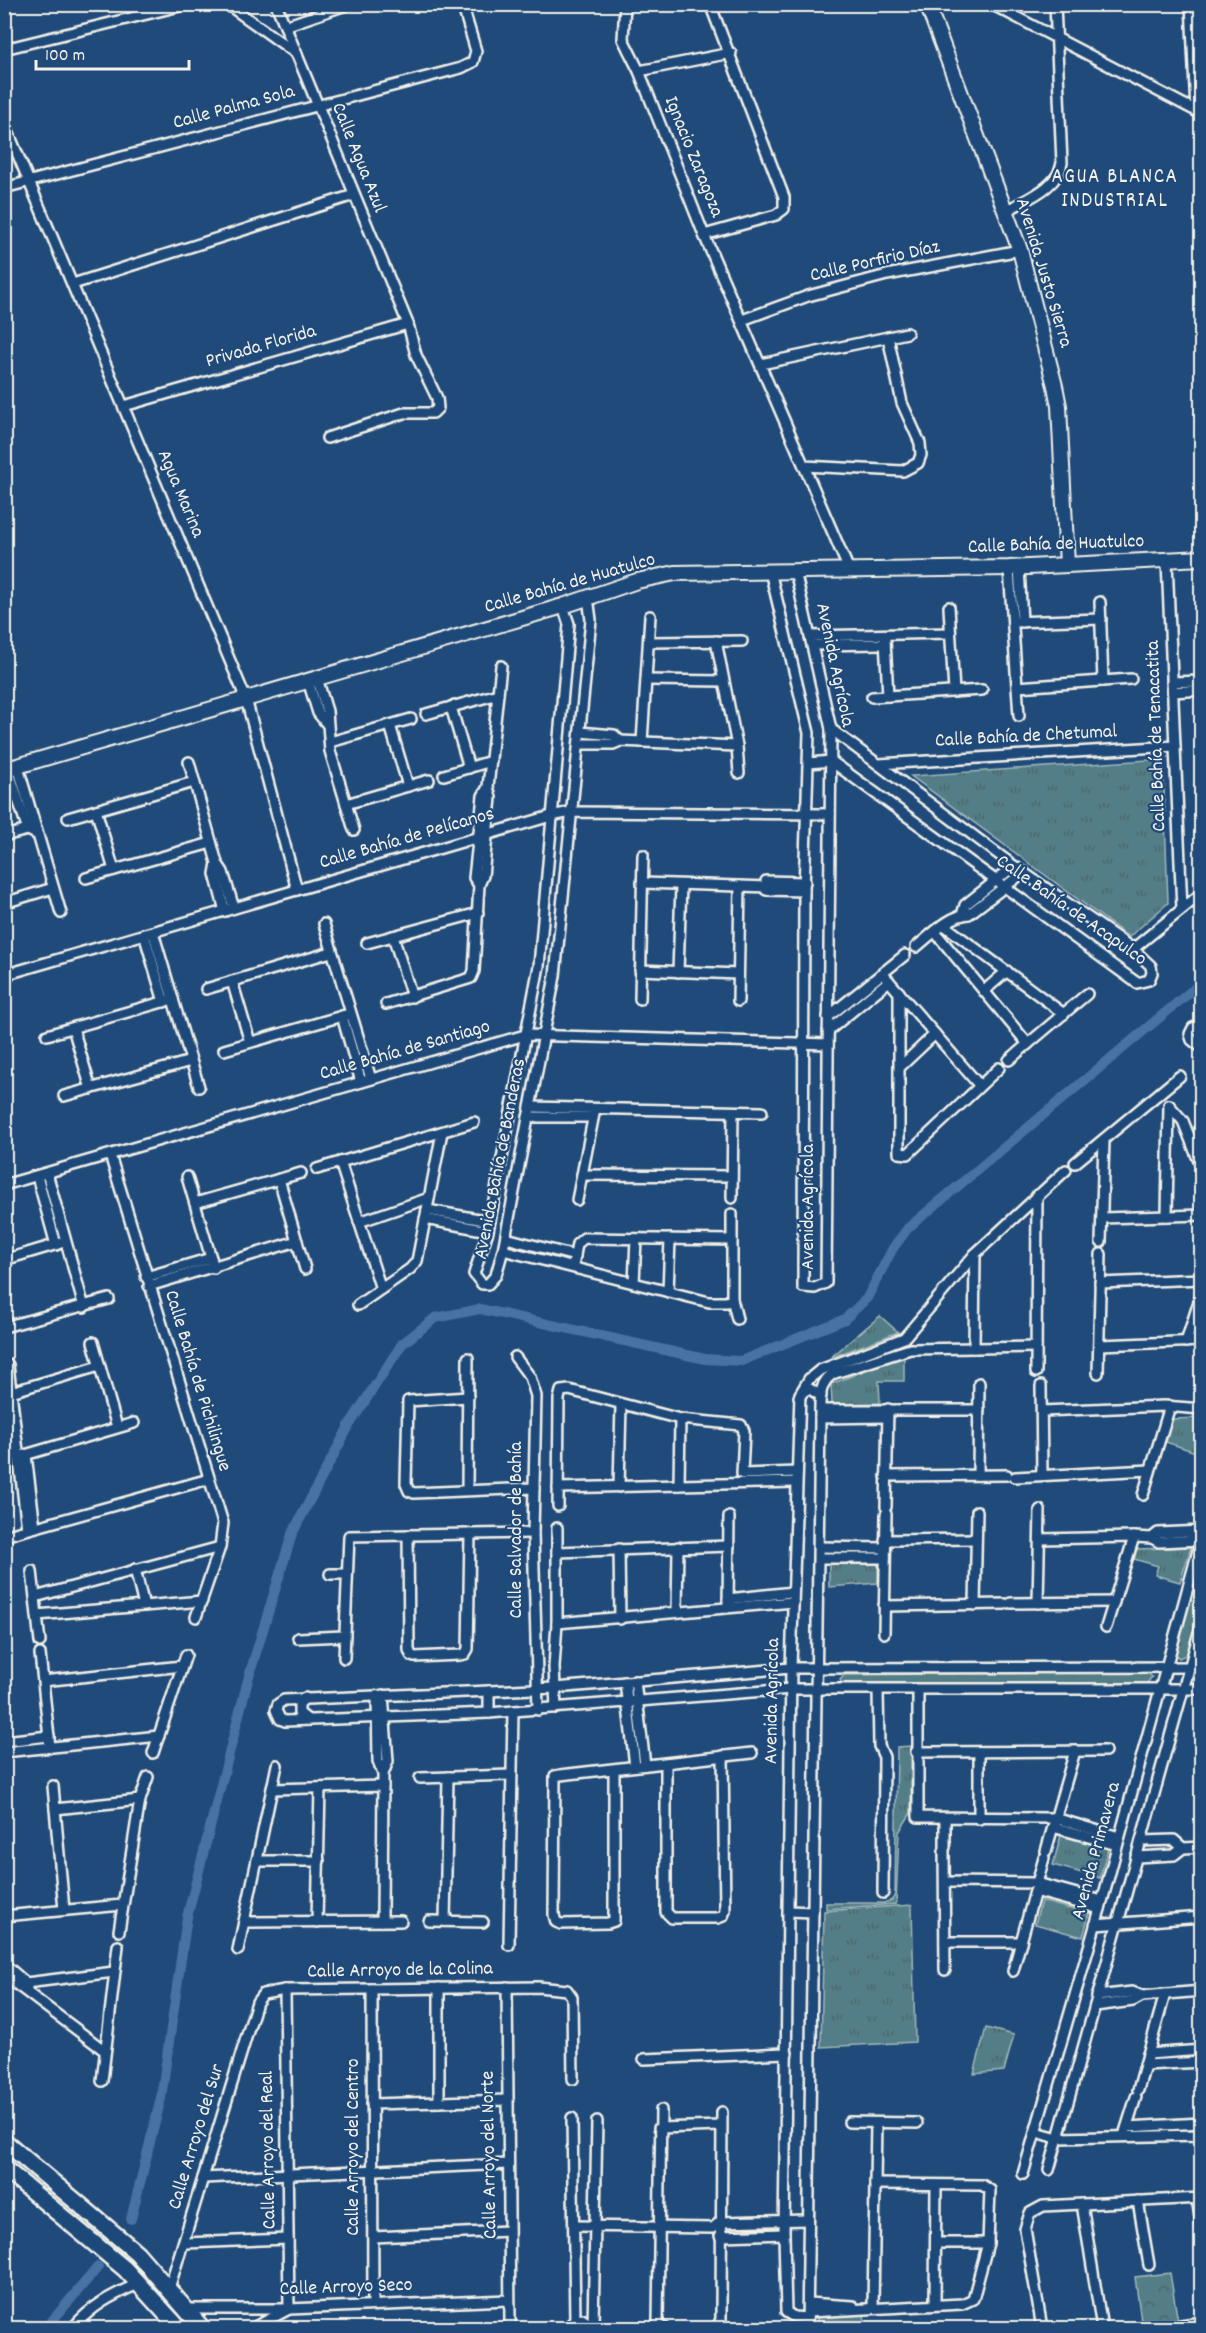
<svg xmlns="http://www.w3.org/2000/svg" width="1206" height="2333" font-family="Dekko,sans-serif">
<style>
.grass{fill:url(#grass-tufts);stroke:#a3b8b8;stroke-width:1.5}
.forest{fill:url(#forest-crowns);stroke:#a3b8b8;stroke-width:1.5}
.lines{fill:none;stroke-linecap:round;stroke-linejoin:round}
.canal{stroke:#4772a1;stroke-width:10}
.street-casing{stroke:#f4f1e8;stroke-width:14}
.secondary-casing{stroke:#f4f1e8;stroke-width:18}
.primary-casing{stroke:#f4f1e8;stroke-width:20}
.street{stroke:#1f4a7a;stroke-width:9}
.secondary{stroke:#1f4a7a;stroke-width:14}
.primary{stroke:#1f4a7a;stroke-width:15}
.labels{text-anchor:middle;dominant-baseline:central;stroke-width:4.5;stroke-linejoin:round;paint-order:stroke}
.street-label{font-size:20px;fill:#f4f1e8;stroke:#1f4a7a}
.neighbourhood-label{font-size:21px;letter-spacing:1.5px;fill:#f4f1e8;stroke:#1f4a7a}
</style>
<defs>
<pattern id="grass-tufts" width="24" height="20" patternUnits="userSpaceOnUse" patternTransform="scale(1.5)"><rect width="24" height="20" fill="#527e87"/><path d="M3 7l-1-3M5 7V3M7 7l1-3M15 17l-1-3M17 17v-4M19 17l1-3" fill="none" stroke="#4e666a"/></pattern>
<pattern id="forest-crowns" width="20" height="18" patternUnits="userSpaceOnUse" patternTransform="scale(1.5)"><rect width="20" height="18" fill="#527e87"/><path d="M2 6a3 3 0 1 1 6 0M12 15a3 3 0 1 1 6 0" fill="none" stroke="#4e666a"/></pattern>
</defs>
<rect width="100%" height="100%" fill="#1f4a7a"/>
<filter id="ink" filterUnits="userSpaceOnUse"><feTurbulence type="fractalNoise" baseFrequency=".0167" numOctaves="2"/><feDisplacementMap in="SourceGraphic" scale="12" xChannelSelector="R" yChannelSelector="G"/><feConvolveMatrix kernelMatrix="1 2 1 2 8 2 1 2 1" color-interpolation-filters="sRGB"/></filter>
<g filter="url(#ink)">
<!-- grass -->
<g class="grass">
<path d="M1163 759 1168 903 1129 937 911 776Z"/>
<path d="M880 1316 898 1332 830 1358Z"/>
<path d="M904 1355V1381H879L880 1403 832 1404 831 1384Z"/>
<path d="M1201 1418V1454L1166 1442 1173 1419Z"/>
<path d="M1191 1547 1180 1582 1155 1575 1158 1566 1134 1559 1137 1549Z"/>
<path d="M1201 1550V1605L1188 1654 1179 1658 1174 1653Z"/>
<path d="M829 1563H878V1583L829 1587Z"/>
<path d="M1147 1672 1152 1677 1147 1683 844 1686 840 1680 844 1675Z"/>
<path d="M911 1746V1813L899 1832 896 1904 826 1909V1903H884L892 1900 895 1895 897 1747Z"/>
<path d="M1061 1835 1108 1848 1100 1878 1053 1865Z"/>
<path d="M1041 1901 1089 1914 1083 1937 1035 1924Z"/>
<path d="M912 1905 915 2042 821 2047 824 1911Z"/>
<path d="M986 2028 1014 2035 1004 2071 974 2074Z"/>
</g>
<!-- forest -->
<g class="forest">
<path d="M1170 2273 1179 2328H1142L1135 2277Z"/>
<path d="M864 2314 866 2328H817V2316Z"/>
</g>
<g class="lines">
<!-- canal -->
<g class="canal">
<path d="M131 2219 161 2098 187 1917 249 1676 292 1534 350 1424 402 1344 435 1318 480 1309 705 1359 741 1361 845 1319 867 1298 893 1248 908 1228 1202 982"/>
<path d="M46 2328 98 2267"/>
</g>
<defs>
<g id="street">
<path d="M227 4 297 54"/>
<path d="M276 4 408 324 416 355 437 398 438 408 433 413H404L327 438"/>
<path d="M625 4 623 39 639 71 704 235 849 570"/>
<path d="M991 4 1202 114"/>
<path d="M1191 4 1196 111"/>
<path d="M285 26 349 4"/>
<path d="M4 49 188 4"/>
<path d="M639 71 731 53"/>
<path d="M4 122 246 699 297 890"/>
<path d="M4 188 461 68 473 62 476 51 462 4"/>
<path d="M1006 211C1026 199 1058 188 1062 163L1055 4"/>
<path d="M704 235 776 215 784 209V197L710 4"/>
<path d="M73 284 354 195"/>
<path d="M742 320 808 296 887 275 1020 250"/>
<path d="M761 364 907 333"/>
<path d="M124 406 408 324"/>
<path d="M804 466 903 471 918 463 921 455 920 443 902 403 888 337"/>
<path d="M1167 561 1182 909"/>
<path d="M1019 567 1022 622"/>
<path d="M1009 568 1019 716"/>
<path d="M770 571 809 733 804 891 803 1287 815 1288 826 1283 831 729 795 571"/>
<path d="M1100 602 1103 681"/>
<path d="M563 606 569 624 539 966 488 1231 474 1274 482 1284H488L496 1275 503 1250 555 976 591 620 588 597"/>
<path d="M949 607 954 692"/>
<path d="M1013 622 1101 619"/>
<path d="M810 636 950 633"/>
<path d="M885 640 888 696"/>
<path d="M716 641 737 746 739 773"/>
<path d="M649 642 742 641"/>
<path d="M812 645 885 644"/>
<path d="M317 678 327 711 330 751 354 830"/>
<path d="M646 680 724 681"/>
<path d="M308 681 318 713 326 723"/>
<path d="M1172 682 1202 681"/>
<path d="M1017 687 1131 679"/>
<path d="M1173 692 1202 690"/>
<path d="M872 697 982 690"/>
<path d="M451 707 469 768"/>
<path d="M426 714 498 694"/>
<path d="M390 725 408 786"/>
<path d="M580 732 614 735 620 741"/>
<path d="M330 742 411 719"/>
<path d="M642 742 650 616"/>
<path d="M579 744H613L620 741 737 746"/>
<path d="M189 762 217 863 223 872 234 908"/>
<path d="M809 763 831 761 1137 983 1149 980 1152 973 1151 966 1133 949 1014 866 831 729"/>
<path d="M879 764 1175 746"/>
<path d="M18 767 61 913"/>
<path d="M8 769 28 830 36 834"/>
<path d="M444 775 491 761"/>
<path d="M346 804 429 780"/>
<path d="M96 810 114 870"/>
<path d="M68 818 194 782"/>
<path d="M4 836 28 830 31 826"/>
<path d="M217 863 215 874 225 911"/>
<path d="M86 878 211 843"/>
<path d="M642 883 770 887"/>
<path d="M479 885 474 878 483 796 488 787 501 666"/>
<path d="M804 891 766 890 770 887 766 881 805 882"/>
<path d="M4 903 53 888"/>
<path d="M962 915 965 905 1014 866"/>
<path d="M324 924 371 1079"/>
<path d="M944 925 1064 1014"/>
<path d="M153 932 199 1087"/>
<path d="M935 932 1028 1044"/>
<path d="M144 934 164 1002"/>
<path d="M393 936 412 997"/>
<path d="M367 943 478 913"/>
<path d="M916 947C931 935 950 915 969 914L1024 872"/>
<path d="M1133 949 1202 893"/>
<path d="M640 970 738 974"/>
<path d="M678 972 681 885"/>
<path d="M882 973 979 1085"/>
<path d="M4 975 551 816 571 812 830 814"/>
<path d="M232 981 250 1042"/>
<path d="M206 989 331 952"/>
<path d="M984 991 1007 971"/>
<path d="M899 992V1153L908 1154 999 1068"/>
<path d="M640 999 643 855"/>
<path d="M738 1001 740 886"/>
<path d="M386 1004 471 978 474 971 479 885 483 876 491 798 488 787"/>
<path d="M342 1016 361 1082"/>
<path d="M828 1017 905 955"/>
<path d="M1202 1025 1193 1028 1190 1034 1192 1040 1202 1048"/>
<path d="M73 1028 91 1089"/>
<path d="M828 1031 889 981"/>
<path d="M47 1035 173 999"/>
<path d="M224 1050 349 1014"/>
<path d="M1009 1060 1087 994"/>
<path d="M900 1067 935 1034"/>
<path d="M64 1096 191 1061"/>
<path d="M1169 1105 1183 1121 1202 1169"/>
<path d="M530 1107 762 1112"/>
<path d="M528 1117H593"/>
<path d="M110 1155 223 1523 220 1547 196 1617"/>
<path d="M340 1162 381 1289"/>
<path d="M1075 1163 1180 1076"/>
<path d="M317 1169 474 1122"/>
<path d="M47 1173 84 1307"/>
<path d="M582 1175 732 1176"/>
<path d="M37 1176 56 1245"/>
<path d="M187 1177 214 1268"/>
<path d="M279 1179 305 1269"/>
<path d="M4 1185 525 1035 828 1044"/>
<path d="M732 1198 733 1112"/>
<path d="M577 1200 595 1109"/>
<path d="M195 1203 301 1173"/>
<path d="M427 1210 490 1221"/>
<path d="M1167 1216 1169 1105"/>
<path d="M1102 1218 1202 1215"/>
<path d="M425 1219 488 1231"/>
<path d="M359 1222 429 1198"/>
<path d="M506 1238 575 1256"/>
<path d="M1101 1242 1104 1140"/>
<path d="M503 1250 709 1302H727L732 1299V1214"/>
<path d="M4 1260 61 1243"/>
<path d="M573 1267 577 1244 584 1238 732 1240"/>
<path d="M146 1277 211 1258"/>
<path d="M634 1283 636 1239"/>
<path d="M1100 1283 1202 1279"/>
<path d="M149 1286 297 1241"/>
<path d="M668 1292 670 1239"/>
<path d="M732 1299 737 1319"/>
<path d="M358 1305 410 1269 417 1261 442 1132"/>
<path d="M4 1327 109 1299"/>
<path d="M93 1342 117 1427"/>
<path d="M1186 1342 1202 1292"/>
<path d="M1099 1345 1202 1341"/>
<path d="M974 1348 975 1254"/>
<path d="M515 1357 530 1377 536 1396 533 1533 538 1710"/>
<path d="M8 1365 27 1529"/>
<path d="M1036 1372 1037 1195"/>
<path d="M1098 1373 1101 1254"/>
<path d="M1041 1386 1042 1475"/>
<path d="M11 1392 99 1366"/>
<path d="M468 1397 408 1401 406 1484 409 1491 414 1493 534 1488"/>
<path d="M799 1397 804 1391 810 1389 821 1396"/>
<path d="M820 1410H979"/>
<path d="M1042 1411 1164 1406 1202 1409"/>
<path d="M820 1418 887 1417"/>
<path d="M26 1455 35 1527"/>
<path d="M18 1457 134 1423"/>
<path d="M978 1475 979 1383"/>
<path d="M886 1476 1007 1475"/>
<path d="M1015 1477 1150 1470"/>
<path d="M679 1485 680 1419"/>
<path d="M619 1487 621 1404"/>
<path d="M558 1488 796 1482"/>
<path d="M467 1490 468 1358"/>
<path d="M1143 1495 1170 1406"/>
<path d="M558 1506 559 1399 561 1391 569 1390 680 1419 741 1425 744 1431 742 1474 797 1472"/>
<path d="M886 1507 888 1409"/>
<path d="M408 1535 409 1650 411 1655 414 1657 460 1655 465 1654 468 1649 470 1534"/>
<path d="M4 1536 209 1479"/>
<path d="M1152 1538 1158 1533 1202 1531"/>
<path d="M1040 1539 1134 1537 1152 1538 1159 1542 1200 1540"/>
<path d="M885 1540 976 1539"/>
<path d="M819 1547 885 1548"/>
<path d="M619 1549 620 1619"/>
<path d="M557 1552 729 1546"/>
<path d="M819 1558H885"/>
<path d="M135 1569 144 1606"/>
<path d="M32 1571 40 1642"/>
<path d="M330 1574H345"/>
<path d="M35 1597 220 1547"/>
<path d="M728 1599 793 1592"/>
<path d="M1011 1603 1114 1602"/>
<path d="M1038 1603 1040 1510"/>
<path d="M975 1605 977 1511"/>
<path d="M884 1606 1005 1604"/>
<path d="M728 1607 729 1517"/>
<path d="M677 1612 678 1547"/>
<path d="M37 1615 202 1601"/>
<path d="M557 1623 793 1602"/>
<path d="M1106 1627 1134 1537"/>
<path d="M884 1633 886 1514"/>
<path d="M298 1638 344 1636"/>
<path d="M40 1654 50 1747"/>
<path d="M344 1658 349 1536 533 1533"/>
<path d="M1202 1667 791 1668 555 1688 284 1700 278 1704 276 1710 280 1719 285 1721 489 1713 791 1689H1202"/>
<path d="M43 1681 182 1666"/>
<path d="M635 1681 645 1765"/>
<path d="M625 1682 635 1766"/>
<path d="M918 1690V1817L1055 1818 1119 1837"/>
<path d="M489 1691V1713"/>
<path d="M878 1691 879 1746 884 1757 883 1893"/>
<path d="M377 1696 378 1761 383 1774 382 1921"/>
<path d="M305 1698 299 1704V1713L308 1720"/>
<path d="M556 1708 554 1667 557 1623V1528"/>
<path d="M4 1741 49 1736"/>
<path d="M4 1752 159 1736"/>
<path d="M916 1752 1105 1751"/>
<path d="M153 1753 186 1655"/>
<path d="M666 1763V1912L672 1918H718L723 1916 725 1911 723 1756"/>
<path d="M614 1769V1921L608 1923 561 1924 556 1922 554 1915 555 1776 560 1775 752 1753"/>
<path d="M383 1774 388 1761 383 1695"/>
<path d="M420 1778 511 1775"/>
<path d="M53 1786 64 1910"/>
<path d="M272 1789 383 1786"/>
<path d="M55 1809 140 1800"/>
<path d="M945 1819V1847"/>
<path d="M979 1819V1752"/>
<path d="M1053 1827 1117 1845"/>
<path d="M1141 1841 1174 1840 1183 1848"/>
<path d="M944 1851 945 1970"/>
<path d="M1046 1851 1075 1751"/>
<path d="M1136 1857 1174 1855 1183 1848 1202 1847"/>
<path d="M257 1861H319"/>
<path d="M945 1882 1037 1883 1102 1901"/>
<path d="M1037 1883 1044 1858"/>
<path d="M789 1911 813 1912"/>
<path d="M4 1916 122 1905"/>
<path d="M429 1921 483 1922"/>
<path d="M445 1921 448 1777"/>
<path d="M244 1922 401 1921"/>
<path d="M317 1922 320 1788"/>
<path d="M1095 1925 1202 1917"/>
<path d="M119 1931 140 1800 148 1777"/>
<path d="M945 1942H1021"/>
<path d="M509 1945 513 1711"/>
<path d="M238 1950 277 1765"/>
<path d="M4 1964 26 1983 27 1988"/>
<path d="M1013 1971 1035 1891 1100 1909"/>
<path d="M4 1975 105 2051"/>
<path d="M20 1987 26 1983 114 1972"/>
<path d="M507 1987 510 2322"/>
<path d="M372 1989 373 2305"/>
<path d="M285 1990 289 2309"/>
<path d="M1097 1996 1132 1992 1142 1996"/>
<path d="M1095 2006 1133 2001 1142 1996 1202 1991"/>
<path d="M1148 2054 1202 2050"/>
<path d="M644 2059 787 2053"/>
<path d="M1145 2065 1202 2062"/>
<path d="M102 2081 118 1946"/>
<path d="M1138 2090 1165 1994"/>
<path d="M439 2102V1988"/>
<path d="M372 2104 508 2100"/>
<path d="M661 2110 658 2321 660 2327 665 2328"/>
<path d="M572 2118 575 2321"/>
<path d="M849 2122 917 2123"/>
<path d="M1127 2127 1202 2123"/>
<path d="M659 2128 721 2126"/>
<path d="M1036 2132 1058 2138 1202 2135"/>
<path d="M1125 2132 1136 2097"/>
<path d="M1049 2170 1202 1622"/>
<path d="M1023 2174 1100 1909 1202 1536"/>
<path d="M203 2178 508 2164"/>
<path d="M1197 2198 1202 2230"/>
<path d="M1138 2201 1149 2265"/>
<path d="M1082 2204 1102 2328"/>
<path d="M574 2226 713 2228 720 2222 808 2220"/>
<path d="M720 2236 784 2234"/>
<path d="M373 2237 509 2231"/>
<path d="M185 2243 288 2239"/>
<path d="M936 2243H988"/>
<path d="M168 2292 257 2002 263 1994 285 1990 538 1987 567 1990 572 1997 573 2079"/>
<path d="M808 2303 853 2306"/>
<path d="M935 2303 936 2185"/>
<path d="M873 2307 876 2123"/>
<path d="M185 2309H289L509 2300"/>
<path d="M808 2312 962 2304 973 2299 988 2243 990 2190 982 2185 875 2184"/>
<path d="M807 2318 794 2317 786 2312 784 2234 791 1668 800 1394 809 1379 820 1370 904 1338 975 1254 1066 1170"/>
<path d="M1181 2325 1202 2322"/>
<path d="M593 2326 597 2121"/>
<path d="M73 2328C91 2306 112 2295 138 2284"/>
<path d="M253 2328 287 2310"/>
<path d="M567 2328 572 2323 582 2319 594 2327"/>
<path d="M713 2328 718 2326 721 2319 722 2112"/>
<path d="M807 2328 820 1418C820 1402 818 1380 835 1373L910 1349 1036 1347"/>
<path d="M1042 2328 1025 2229 1030 2213 1043 2206 1202 2198"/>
</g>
<g id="secondary">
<path d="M927 4 1020 250 1055 386 1059 406 1067 565"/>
<path d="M4 770 563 606 637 581 675 573 1009 568 1202 558"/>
</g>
<g id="primary">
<path d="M4 2141 137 2253 202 2328"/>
<path d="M4 2168 125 2269 179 2328"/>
</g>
</defs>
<!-- street casing -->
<use href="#street" class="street-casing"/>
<!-- secondary casing -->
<use href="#secondary" class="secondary-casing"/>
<!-- primary casing -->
<use href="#primary" class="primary-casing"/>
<!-- street -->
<use href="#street" class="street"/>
<!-- secondary -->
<use href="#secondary" class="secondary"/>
<!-- primary -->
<use href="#primary" class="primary"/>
</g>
</g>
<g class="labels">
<!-- street labels -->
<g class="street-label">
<text transform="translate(234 108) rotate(-15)">Calle Palma Sola</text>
<text transform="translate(693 157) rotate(68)">Ignacio Zaragoza</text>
<text transform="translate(358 158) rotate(68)">Calle Agua Azul</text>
<text transform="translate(875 262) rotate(-13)">Calle Porfirio Díaz</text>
<text transform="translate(1043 273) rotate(73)">Avenida Justo Sierra</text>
<text transform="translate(261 347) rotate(-16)">Privada Florida</text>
<text transform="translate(180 494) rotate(67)">Agua Marina</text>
<text transform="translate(1056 545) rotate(-2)">Calle Bahía de Huatulco</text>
<text transform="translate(570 584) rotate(-16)">Calle Bahía de Huatulco</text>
<text transform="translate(834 665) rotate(78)">Avenida Agrícola</text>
<text transform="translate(1157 736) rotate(-92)">Calle Bahía de Tenacatita</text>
<text transform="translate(1026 737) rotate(-3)">Calle Bahía de Chetumal</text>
<text transform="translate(407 839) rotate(-16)">Calle Bahía de Pelícanos</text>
<text transform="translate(1071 911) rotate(35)">Calle Bahía de Acapulco</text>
<text transform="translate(405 1051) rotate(-16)">Calle Bahía de Santiago</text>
<text transform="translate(501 1159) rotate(-79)">Avenida Bahía de Banderas</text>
<text transform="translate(809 1207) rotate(-90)">Avenida Agrícola</text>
<text transform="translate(197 1381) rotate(73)">Calle Bahía de Pichilingue</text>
<text transform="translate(517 1530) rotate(-90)">Calle Salvador de Bahía</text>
<text transform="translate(773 1701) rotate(-89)">Avenida Agrícola</text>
<text transform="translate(1097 1851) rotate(-75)">Avenida Primavera</text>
<text transform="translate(400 1971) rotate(-1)">Calle Arroyo de la Colina</text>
<text transform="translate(197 2137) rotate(-73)">Calle Arroyo del Sur</text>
<text transform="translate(354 2147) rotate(-90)">Calle Arroyo del Centro</text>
<text transform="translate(269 2150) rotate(-91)">Calle Arroyo del Real</text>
<text transform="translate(490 2155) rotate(-91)">Calle Arroyo del Norte</text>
<text transform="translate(346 2288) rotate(-2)">Calle Arroyo Seco</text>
</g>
<!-- neighbourhood labels -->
<g class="neighbourhood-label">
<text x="1115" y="178">AGUA BLANCA<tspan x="1115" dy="24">INDUSTRIAL</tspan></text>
</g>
</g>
<!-- margin -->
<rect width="1206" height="2333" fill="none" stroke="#1f4a7a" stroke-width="24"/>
<rect x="12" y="12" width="1182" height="2309" fill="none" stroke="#f4f1e8" stroke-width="2" filter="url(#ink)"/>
<!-- scale -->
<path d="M36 60v9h153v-9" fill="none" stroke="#f4f1e8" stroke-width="3"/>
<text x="45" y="60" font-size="18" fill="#f4f1e8" stroke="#1f4a7a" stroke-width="4.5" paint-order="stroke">100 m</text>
</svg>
